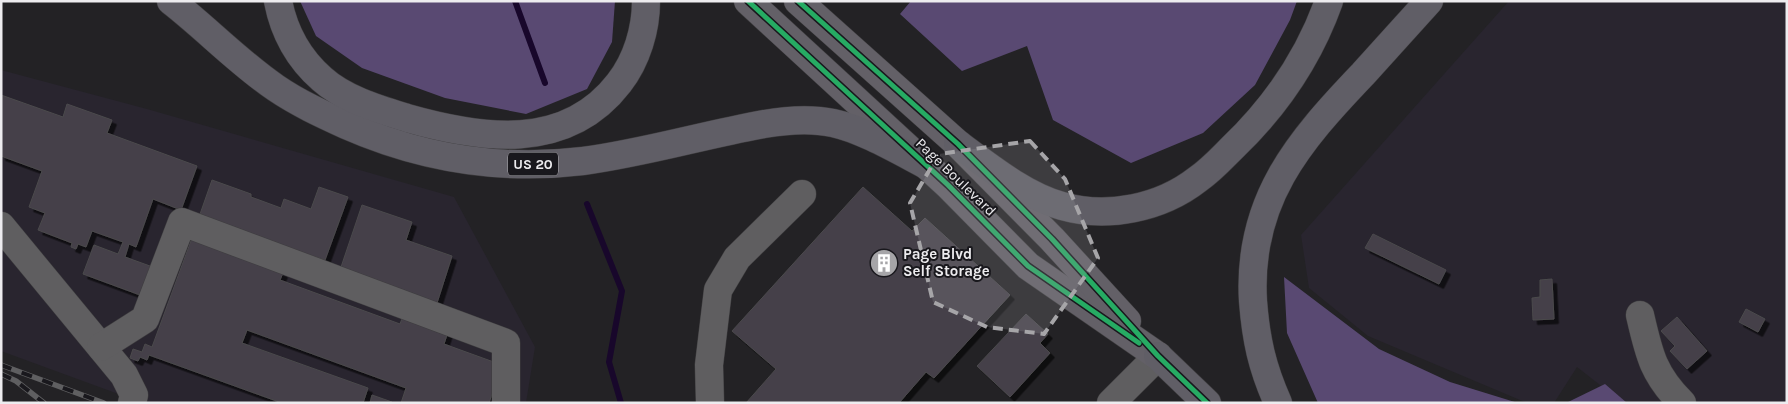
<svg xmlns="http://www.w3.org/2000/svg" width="1788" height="404" font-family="Karla,sans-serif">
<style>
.built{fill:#29252f}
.forest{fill:#594972}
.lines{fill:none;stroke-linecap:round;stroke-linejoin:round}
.stream{stroke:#18072b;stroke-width:6}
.building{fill:#443f49;stroke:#4b4a4c;filter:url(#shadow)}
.minor-casing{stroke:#3e3d3f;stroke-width:29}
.major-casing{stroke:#3e3d3f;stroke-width:29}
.highway-casing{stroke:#3e3d3f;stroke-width:29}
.minor{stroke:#5f5e60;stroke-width:28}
.major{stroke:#636067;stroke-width:28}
.highway{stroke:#605e66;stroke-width:28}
.rail-casing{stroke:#5f5f61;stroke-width:5.5}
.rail{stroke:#19181d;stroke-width:4;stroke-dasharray:11;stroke-linecap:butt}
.cycleway-casing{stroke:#19181d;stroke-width:8}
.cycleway{stroke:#26ab63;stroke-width:5}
.marked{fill:#a6a5a8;fill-opacity:0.2;stroke:#a6a5a8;stroke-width:4;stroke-dasharray:10 6;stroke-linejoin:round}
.labels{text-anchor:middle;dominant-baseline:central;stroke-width:4;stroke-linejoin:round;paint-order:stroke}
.shield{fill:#19181d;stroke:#adacb0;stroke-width:1}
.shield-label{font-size:14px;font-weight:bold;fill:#edecef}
.street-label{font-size:15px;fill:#edecef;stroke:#19181d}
.poi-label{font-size:15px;font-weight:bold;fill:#edecef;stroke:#19181d;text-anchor:start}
</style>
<defs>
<filter id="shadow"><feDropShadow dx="4.5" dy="4.5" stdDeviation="0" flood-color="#0009"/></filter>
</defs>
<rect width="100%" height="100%" fill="#232225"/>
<!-- built -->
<g class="built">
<path d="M1509 1H1787V403H1623L1577 367 1554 403H1527L1368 336 1309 288 1301 235Z"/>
<path d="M1 70 147 109 454 197 535 347 526 403H143L1 351Z"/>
</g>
<!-- forest -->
<g class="forest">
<path d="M300 1H615L612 42 587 89 526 114 445 98 362 68 316 36Z"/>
<path d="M911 1H1297L1290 20 1255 85 1203 133 1131 163 1053 120 1027 46 962 71 900 14Z"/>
<path d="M1284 277 1379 349 1450 382 1518 403H1318L1287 333Z"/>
<path d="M1605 384 1627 403H1566Z"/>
</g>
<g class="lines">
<!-- stream -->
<g class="stream">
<path d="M515 1 545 83"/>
<path d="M587 204 622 291 609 362 621 403"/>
</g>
</g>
<!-- building -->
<g class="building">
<path d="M1 95 63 117 67 104 112 120 107 133 197 166 181 210 153 199 136 247 129 244 125 257 150 266 140 295 83 274 94 245 118 254 123 242 92 231 86 247 78 244 76 249 71 247 72 243 38 230 45 213 29 207 42 171 1 156Z"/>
<path d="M212 180 251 194V197L281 208 284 199 311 209 319 187 348 197 325 260 199 217Z"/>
<path d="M863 187 912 231 925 218 1010 295 934 378 926 372 899 403H746L776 369 732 331Z"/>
<path d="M362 205 412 222 406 240 452 256 437 303 340 270Z"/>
<path d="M1373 234 1446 270 1439 284 1365 248Z"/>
<path d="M192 238 283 273 280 280 400 324 403 316 448 332 444 344 502 365 489 403H401L406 388 247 330 242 343 368 388 363 403H282L149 355 147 360 140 357 138 361 130 358 133 349 142 352 145 344 152 347Z"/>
<path d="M1552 279 1554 319 1533 320 1532 298 1540 297V280Z"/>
<path d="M1746 309 1765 319 1758 332 1739 322Z"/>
<path d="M1026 314 1048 334 1040 343 1050 353 1010 397 977 366Z"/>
<path d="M1677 317 1707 351 1687 369 1670 351 1675 346 1661 331Z"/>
<path d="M372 395 392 402 391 403H370Z"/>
</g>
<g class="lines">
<defs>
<g id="minor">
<path d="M1 226 124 375 134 395 132 403"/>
<path d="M1640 315C1649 354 1653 374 1682 403"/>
<path d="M101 347 145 319 182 222 506 343V403"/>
<path d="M710 403 709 365 718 290 737 258 802 194"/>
<path d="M1111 403 1158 356"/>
</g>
<g id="major">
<path d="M748 1 948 185 1028 266 1158 356"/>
<path d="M798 1 958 144 1052 239 1127 321"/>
</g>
<g id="highway">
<path d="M171 1C207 29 239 63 276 88 298 103 322 114 346 125 421 158 501 171 583 161 644 153 703 135 764 124 787 120 810 118 833 123 862 129 901 152 928 166"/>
<path d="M278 1C284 32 298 58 322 79 344 99 378 109 407 118 481 139 566 152 619 83 637 60 646 29 646 1"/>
<path d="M958 144C989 167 1025 196 1062 206 1108 219 1161 208 1198 179 1211 170 1221 159 1232 148 1275 107 1309 57 1329 1"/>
<path d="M1158 356 1207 403"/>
<path d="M1278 403C1262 367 1256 340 1253 301 1247 201 1298 142 1363 74 1385 50 1407 25 1429 1"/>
</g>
</defs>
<!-- minor casing -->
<use href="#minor" class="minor-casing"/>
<!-- major casing -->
<use href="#major" class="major-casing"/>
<!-- highway casing -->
<use href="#highway" class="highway-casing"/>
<!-- minor -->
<use href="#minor" class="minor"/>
<!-- major -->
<use href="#major" class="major"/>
<!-- highway -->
<use href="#highway" class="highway"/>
<defs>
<g id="rail">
<path d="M1 365 104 403"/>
<path d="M1 374 16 381 44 403"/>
</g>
</defs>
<!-- rail casing -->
<use href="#rail" class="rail-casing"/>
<!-- rail -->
<use href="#rail" class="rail"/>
<defs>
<g id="cycleway">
<path d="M748 1 948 185 1028 266 1139 343"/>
<path d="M798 1 958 144 1052 239 1158 356 1207 403"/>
</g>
</defs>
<!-- cycleway casing -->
<use href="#cycleway" class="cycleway-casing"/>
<!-- cycleway -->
<use href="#cycleway" class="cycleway"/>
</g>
<!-- marked area -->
<path class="marked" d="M1030 141 1065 179 1098 258 1044 334 987 327 933 302 910 203 939 154Z"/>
<!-- icons -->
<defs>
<symbol id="building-disc" viewBox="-11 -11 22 22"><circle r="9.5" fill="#a6a5a8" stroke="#19181d"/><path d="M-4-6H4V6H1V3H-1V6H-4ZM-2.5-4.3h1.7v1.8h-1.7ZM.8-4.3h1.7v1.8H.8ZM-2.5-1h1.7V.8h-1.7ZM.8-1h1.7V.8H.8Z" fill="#fff"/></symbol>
</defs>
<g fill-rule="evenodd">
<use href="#building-disc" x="868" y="247" width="32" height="32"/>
</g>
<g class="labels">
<!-- shield labels -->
<rect class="shield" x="508" y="152.5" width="50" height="23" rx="4"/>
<g class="shield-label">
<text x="533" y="164">US 20</text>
</g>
<!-- street labels -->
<g class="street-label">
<text transform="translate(956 177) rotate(44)">Page Boulevard</text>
</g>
<!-- poi labels -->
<g class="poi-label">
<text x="903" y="254">Page Blvd<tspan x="903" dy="17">Self Storage</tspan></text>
</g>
</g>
<!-- border -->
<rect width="1788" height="404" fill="none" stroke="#edecef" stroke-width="5"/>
</svg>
